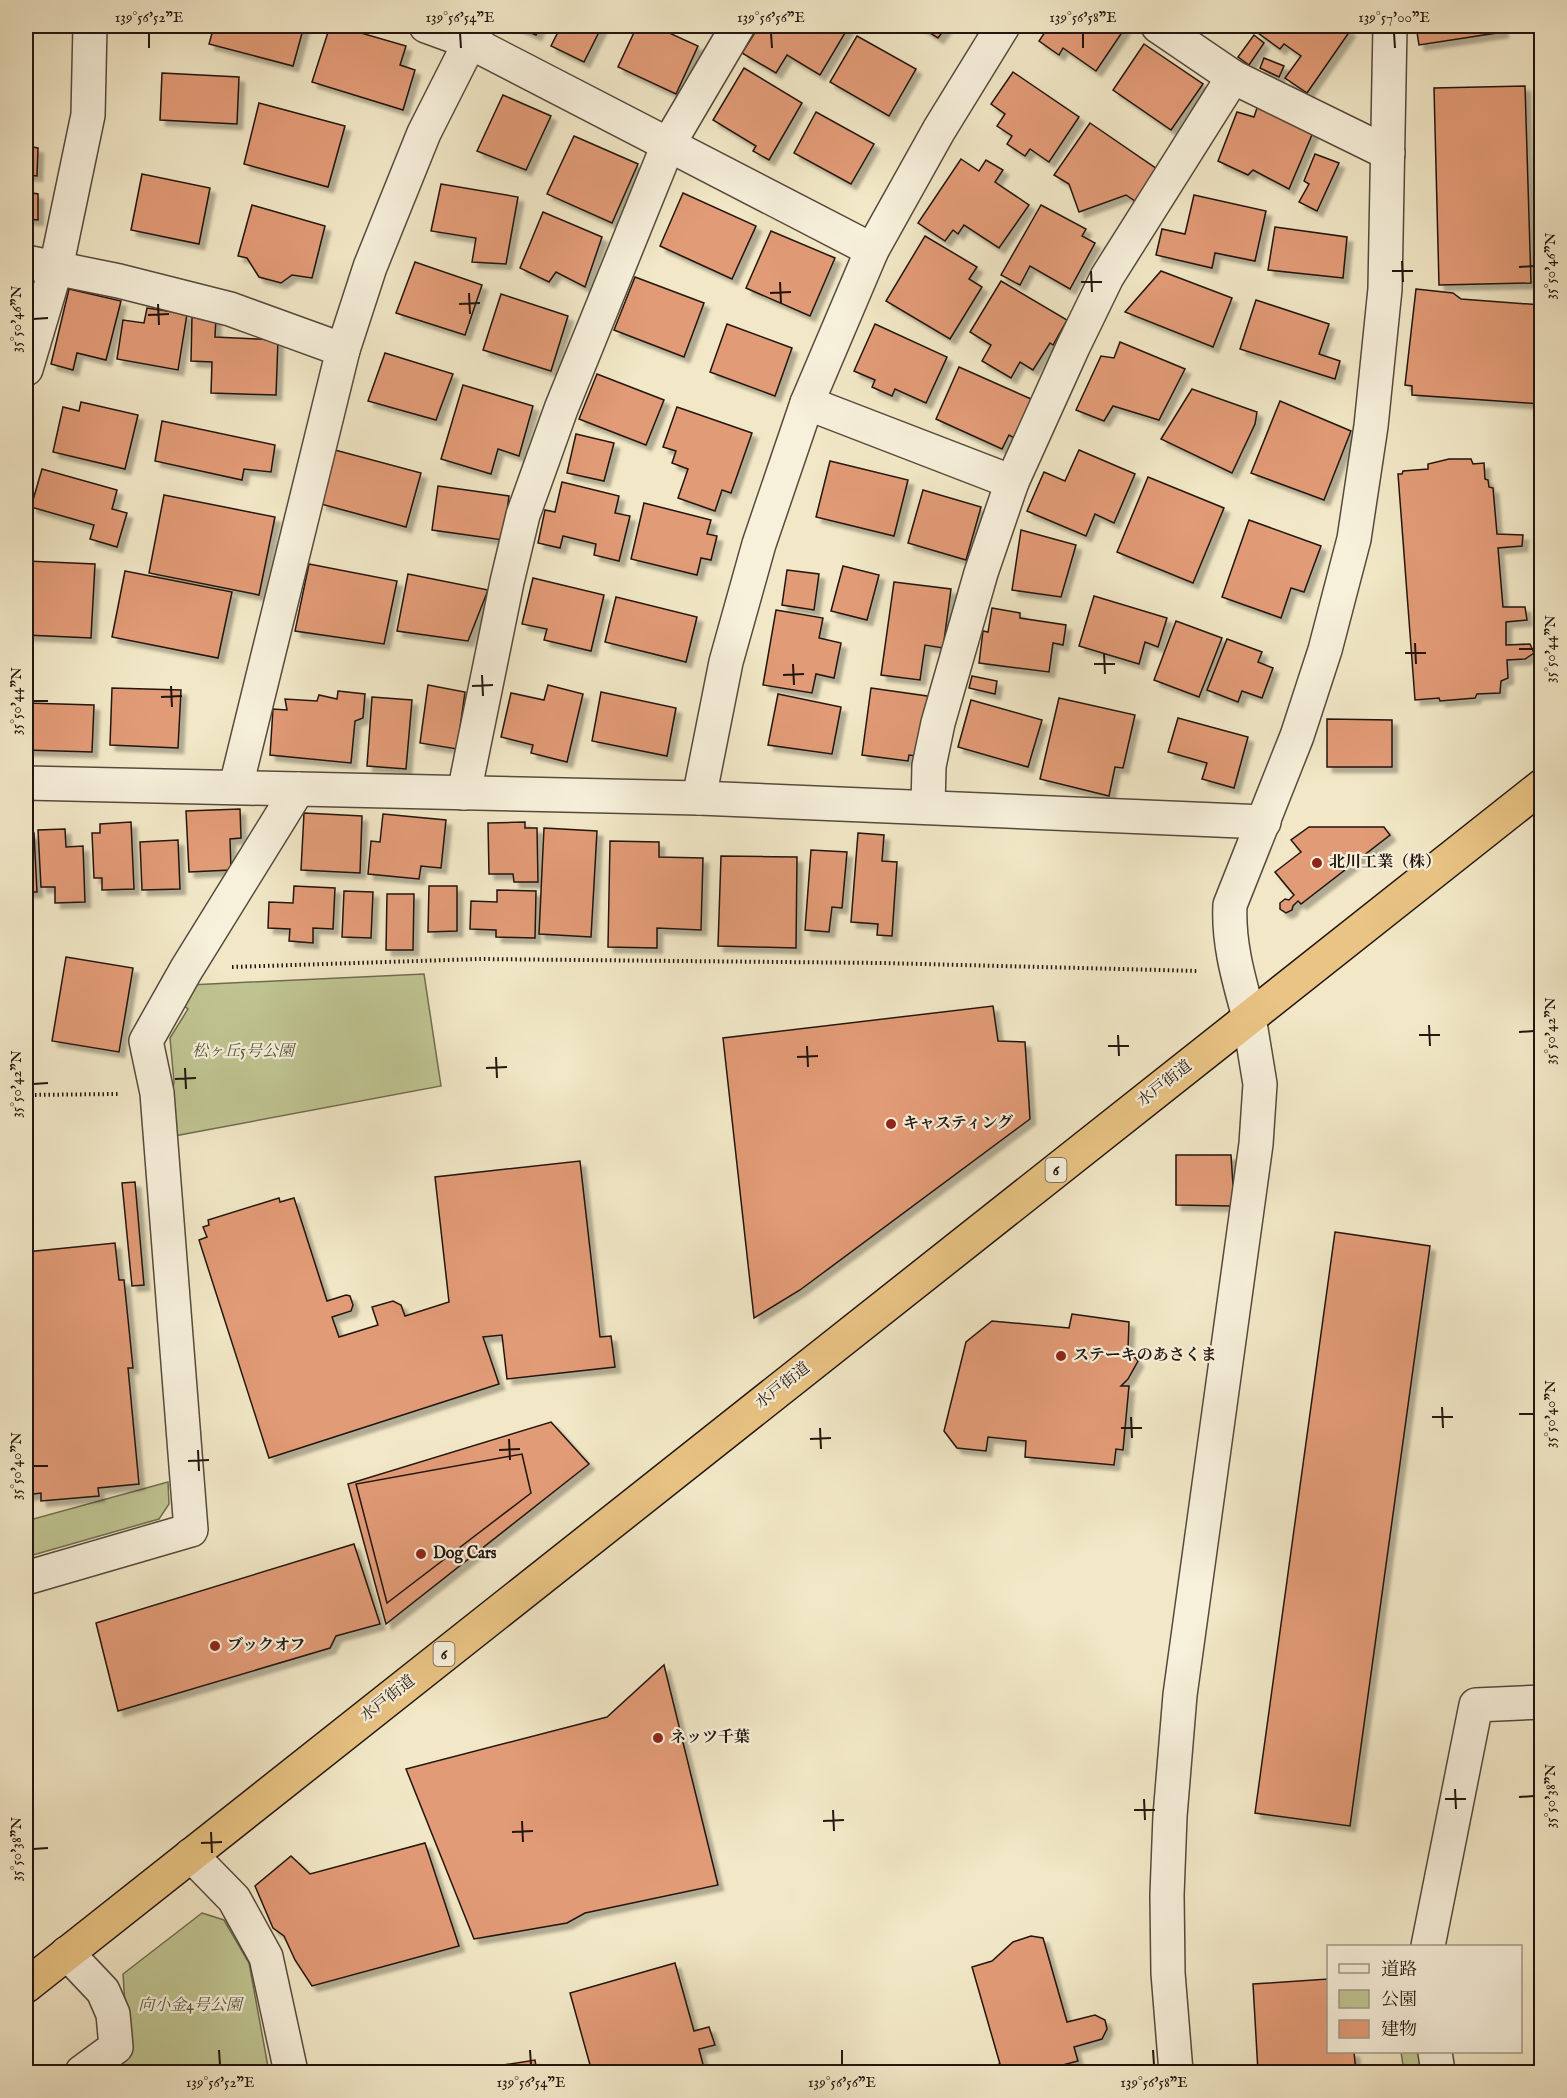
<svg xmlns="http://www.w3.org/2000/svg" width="1567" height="2098" font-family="'IM FELL English','Noto Serif JP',serif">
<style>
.green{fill:#bfc592;stroke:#706d50;stroke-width:1.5}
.building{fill:#e29b77;stroke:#22150f;stroke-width:1.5;filter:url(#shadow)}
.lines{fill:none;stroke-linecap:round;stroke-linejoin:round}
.minor-casing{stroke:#564a3d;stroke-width:36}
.tertiary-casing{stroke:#564a3d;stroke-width:36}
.trunk-casing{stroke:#22150f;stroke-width:36}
.path{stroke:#22150f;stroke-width:4;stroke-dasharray:1.5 3;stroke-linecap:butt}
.minor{stroke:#f7f0db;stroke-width:33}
.tertiary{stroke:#f7f0db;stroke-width:33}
.trunk{stroke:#e9c484;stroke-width:33}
.ticks{fill:none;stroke:#22150f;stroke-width:2}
.poi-dot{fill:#8f2418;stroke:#f7f0db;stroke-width:2}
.labels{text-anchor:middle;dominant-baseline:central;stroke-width:4.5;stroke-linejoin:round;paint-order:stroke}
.shield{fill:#f7f0db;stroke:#62574c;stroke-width:1.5}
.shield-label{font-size:15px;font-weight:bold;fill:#22150f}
.poi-label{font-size:16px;font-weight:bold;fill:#22150f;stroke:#f7f0db;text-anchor:start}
.park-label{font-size:16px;font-style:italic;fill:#59533d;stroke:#f7f0db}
.street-label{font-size:16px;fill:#22150f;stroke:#f7f0db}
.neatline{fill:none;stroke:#22150f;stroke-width:2}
.ticks-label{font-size:15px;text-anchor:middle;fill:#22150f}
</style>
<defs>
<filter id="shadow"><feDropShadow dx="5.5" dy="5.5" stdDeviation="1.5" flood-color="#0004"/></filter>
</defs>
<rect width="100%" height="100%" fill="#f2e8c7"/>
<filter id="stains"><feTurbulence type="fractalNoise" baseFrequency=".00333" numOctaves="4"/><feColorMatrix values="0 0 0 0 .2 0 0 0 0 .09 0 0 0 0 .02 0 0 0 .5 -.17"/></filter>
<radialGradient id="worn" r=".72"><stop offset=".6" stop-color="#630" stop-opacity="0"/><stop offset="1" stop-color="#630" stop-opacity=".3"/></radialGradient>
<!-- green -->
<g class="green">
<path d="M424 974 441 1086 174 1136 171 1101 174 1082 170 1038 188 1009 178 1001 189 985Z"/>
<path d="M168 1482 169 1504 159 1519 26 1557V1521Z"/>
<path d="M202 1913 224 1920 249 1963 269 2072H103L128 2050 123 1974Z"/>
<path d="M1401 2052H1422L1425 2072H1404Z"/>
</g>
<!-- building -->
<g class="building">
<path d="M214 26H304L293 66 209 44Z"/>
<path d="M330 26H337L406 46 400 65 415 70 403 110 312 82Z"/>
<path d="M515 26H540L536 35Z"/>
<path d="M561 26H602L584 62 551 46Z"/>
<path d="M637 26H654L698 46 676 94 618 67Z"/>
<path d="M759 26H845L848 28 820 75 787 55 776 73 742 53Z"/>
<path d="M919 26H947L938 38Z"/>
<path d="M1049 26H1121L1125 28 1096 71 1063 48 1059 55 1039 41Z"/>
<path d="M1263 26H1342L1350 31 1307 93 1285 78 1301 56 1284 44 1280 49 1258 33Z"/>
<path d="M1416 26H1502L1503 32 1419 45Z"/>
<path d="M1530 26H1542V31L1531 33Z"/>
<path d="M1254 35 1264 43 1249 65 1238 57Z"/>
<path d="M857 36 916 69 889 116 830 82Z"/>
<path d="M1144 44 1203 84 1171 130 1113 90Z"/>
<path d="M1264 58 1284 66 1279 77 1260 68Z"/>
<path d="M744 68 802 103 769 160 753 151 756 146 713 120Z"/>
<path d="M1013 72 1079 117 1049 162 1030 149 1025 156 1007 144 1012 136 997 126 1005 114 991 104Z"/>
<path d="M162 73 239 77 237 124 160 120Z"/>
<path d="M1525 86 1531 283 1439 285 1434 88Z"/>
<path d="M503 95 551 116 526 170 477 151Z"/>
<path d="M259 103 345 126 328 187 244 164Z"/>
<path d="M1258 105 1314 130 1289 189 1253 170 1248 175 1218 161 1237 112 1254 117Z"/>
<path d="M816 112 874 144 851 184 794 153Z"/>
<path d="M1090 123 1157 169 1135 201 1126 195 1079 212 1069 184 1054 175Z"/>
<path d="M574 136 638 164 612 223 547 194Z"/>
<path d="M26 146 38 148 37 176 26 175Z"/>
<path d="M1315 154 1339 163 1317 211 1299 202 1309 184 1304 181Z"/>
<path d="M961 159 979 171 986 160 1003 170 995 182 1029 205 999 248 964 225 958 234 953 230 945 241 918 223Z"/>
<path d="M142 174 210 188 199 244 131 230Z"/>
<path d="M441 184 518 197 506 264 472 262 476 238 431 231Z"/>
<path d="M26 192 38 194V220L26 219Z"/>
<path d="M683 193 756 226 732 279 660 246Z"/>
<path d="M1194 195 1266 211 1255 261 1215 253 1212 268 1156 255 1162 229 1185 234Z"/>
<path d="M252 205 325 226 312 278 292 275 281 283 259 277 247 258 238 256Z"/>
<path d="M1041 205 1086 229 1082 236 1095 243 1070 289 1030 266 1020 285 1001 275Z"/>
<path d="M543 212 602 237 585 287 556 272 549 282 520 268Z"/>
<path d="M1275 227 1347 237 1343 278 1268 270Z"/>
<path d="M771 231 835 258 810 316 746 288Z"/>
<path d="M925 236 977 267 969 279 982 287 950 339 886 301Z"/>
<path d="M415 262 482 285 465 335 396 313Z"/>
<path d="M1161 271 1232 298 1213 347 1125 312Z"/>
<path d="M635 277 704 303 684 357 614 330Z"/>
<path d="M1001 281 1067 320 1053 345 1050 343 1033 370 1020 362 1011 378 982 361 991 345 970 332Z"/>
<path d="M69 289 121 301 106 360 77 353 73 370 51 364Z"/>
<path d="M1416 289 1453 293 1461 299 1542 305V404L1412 395V386L1405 385Z"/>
<path d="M501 294 568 316 551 371 483 350Z"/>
<path d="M1256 300 1329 324 1319 354 1340 361 1335 379 1240 349Z"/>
<path d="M147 308 187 314 178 370 117 359 123 320 144 323Z"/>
<path d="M192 316 216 317 215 337 278 340 276 395 211 393 212 362 191 361Z"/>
<path d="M727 324 792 348 775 396 710 372Z"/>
<path d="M875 324 947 357 926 403 895 389 892 396 872 387 875 380 854 371Z"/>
<path d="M1120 342 1185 369 1159 420 1113 406 1104 421 1076 410 1101 356 1114 358Z"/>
<path d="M385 353 453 374 436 420 368 401Z"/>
<path d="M959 367 1031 399 1014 438 1009 435 1002 449 936 419Z"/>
<path d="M597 374 664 400 646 445 579 419Z"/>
<path d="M463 385 533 406 519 456 498 449 491 474 441 459Z"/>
<path d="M1192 389 1257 412 1255 424 1232 473 1161 439Z"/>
<path d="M1280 401 1351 431 1324 500 1251 473Z"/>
<path d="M81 402 138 415 125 469 53 452 63 407 79 411Z"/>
<path d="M677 407 752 433 731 493 722 490 715 511 678 498 688 469 672 463 676 451 663 447Z"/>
<path d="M162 421 275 445 271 472 244 469 242 480 155 461Z"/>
<path d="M576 434 614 443 604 481 567 473Z"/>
<path d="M335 450 421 473 406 527 321 504Z"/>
<path d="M1079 450 1135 474 1114 523 1095 514 1086 536 1027 511 1044 472 1065 481Z"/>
<path d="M1449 459H1471L1473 464 1484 463 1485 479 1488 480 1489 487 1493 488 1497 534 1523 535 1522 546 1498 548 1503 607H1525L1527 620 1506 622V645L1530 644 1534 653 1525 659 1507 660 1508 678 1501 681 1500 693 1477 694 1475 698 1440 701 1439 698 1415 700 1398 474H1402L1403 471 1428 469V464Z"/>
<path d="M830 461 908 480 894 536 816 517Z"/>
<path d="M42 469 117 490 112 509 127 513 117 547 90 539 94 525 31 507Z"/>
<path d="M1148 477 1224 508 1193 583 1117 552Z"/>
<path d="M562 482 619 496 615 513 630 516 619 561 594 555 596 544 563 536 560 548 538 543 545 510 555 512Z"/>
<path d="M438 486 509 496 503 540 432 530Z"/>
<path d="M923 490 981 507 966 560 908 543Z"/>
<path d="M164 495 275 517 259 595 149 573Z"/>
<path d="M644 503 711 520 707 534 717 536 711 560 701 558 697 575 631 559Z"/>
<path d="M1249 520 1321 546 1304 592 1291 588 1281 618 1222 597Z"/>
<path d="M1021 530 1076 545 1061 597 1012 590Z"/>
<path d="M26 561 95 564 91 638 26 635Z"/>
<path d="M309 564 397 581 384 644 295 631Z"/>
<path d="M843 566 879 575 867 620 831 611Z"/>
<path d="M787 570 819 574 814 610 782 605Z"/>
<path d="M125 571 232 592 218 658 112 637Z"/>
<path d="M408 574 488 590 468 641 397 631Z"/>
<path d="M533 578 604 595 591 651 544 640 547 629 522 624Z"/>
<path d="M894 582 951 589 943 648 925 645 920 680 881 675Z"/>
<path d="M1094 596 1167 618 1158 647 1145 642 1139 664 1079 646Z"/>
<path d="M616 597 697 617 686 662 605 642Z"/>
<path d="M992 608 1020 613V618L1066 625 1063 645 1053 643 1049 672 979 663 983 631 988 632Z"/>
<path d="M776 610 823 618 819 638 841 643 834 678 816 674 812 693 763 685Z"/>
<path d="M1176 621 1222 638 1199 697 1154 680Z"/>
<path d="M1227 639 1262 652 1258 662 1273 668 1262 698 1242 691 1238 702 1207 690Z"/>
<path d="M972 676 997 681 995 694 969 688Z"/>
<path d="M428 685 465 692 457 749 420 743Z"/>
<path d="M548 685 583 694 567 762 531 753 533 745 501 737 511 693 544 700Z"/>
<path d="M112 688 181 690 178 748 110 745Z"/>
<path d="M871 688 934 697 926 757 909 755 908 761 862 755Z"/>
<path d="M338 691 365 694 363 718 355 721 351 763 270 755 273 709 287 710 285 699 317 701 319 695 337 699Z"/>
<path d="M601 692 676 708 667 756 592 741Z"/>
<path d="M778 694 841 707 832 754 768 745Z"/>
<path d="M372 697 412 700 406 769 367 766Z"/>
<path d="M1059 698 1135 715 1123 768 1115 767 1109 796 1040 779Z"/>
<path d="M971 700 1042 720 1028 767 958 747Z"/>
<path d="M26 703 94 705 92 752 26 750Z"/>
<path d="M1178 718 1248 737 1234 788 1202 779 1207 763 1168 752Z"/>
<path d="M1327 719 1392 720V767H1327Z"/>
<path d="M240 809 241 838 230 839 231 870 189 872 186 811Z"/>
<path d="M304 813 362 816 360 873 301 870Z"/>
<path d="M383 814 446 820 441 868 421 866 419 879 368 874 371 841 380 842Z"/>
<path d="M131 822 134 889 102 890V878H94L92 833H100V824Z"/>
<path d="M525 822V828H537L538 882H514L513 874H489L488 823Z"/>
<path d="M1309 827H1384L1390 835 1301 904 1298 901 1293 906 1292 910 1286 913 1280 909V903L1285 899 1289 900 1294 895 1275 872 1301 852 1291 840Z"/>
<path d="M544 828 597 831 591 937 539 934Z"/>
<path d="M65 829 66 847 83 846 85 902 55 903V887H41L38 830Z"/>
<path d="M34 833 37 892H26V834Z"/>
<path d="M858 833 884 835 882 861 897 862 892 936 877 935 878 924 851 922Z"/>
<path d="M178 840 180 889 142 890 140 842Z"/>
<path d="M610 841 659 842V857L703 858 701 930 657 928V948L608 947Z"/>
<path d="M811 850 847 852 842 908 832 907 829 932 805 930Z"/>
<path d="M721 856 797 857 796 948 718 946Z"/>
<path d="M294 886 335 888 333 929 313 928V943L289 941 290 929 268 928 269 902 293 903Z"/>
<path d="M429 886H457V931L428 932Z"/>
<path d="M497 890 536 891 535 938 496 937V930L470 929 471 901 497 902Z"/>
<path d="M344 891 373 892 371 938 342 937Z"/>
<path d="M387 894H414L413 950H386Z"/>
<path d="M66 957 133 968 119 1052 52 1041Z"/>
<path d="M993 1006 998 1041 1025 1042 1030 1119 800 1290 754 1318 723 1038Z"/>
<path d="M1176 1155H1231L1234 1201 1231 1202V1206L1176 1205Z"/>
<path d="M580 1161 600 1337 611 1336 615 1367 507 1379 502 1335 483 1337 499 1384 269 1458 199 1240 207 1237 203 1227 209 1225 208 1220 279 1198 280 1202 294 1198 327 1301 346 1295 350 1296 353 1305 351 1311 332 1317 339 1337 378 1325 372 1307 393 1301 401 1305 405 1316 449 1302 435 1177Z"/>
<path d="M135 1182 144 1285 132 1286 122 1183Z"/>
<path d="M1335 1232 1430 1246 1350 1826 1255 1813Z"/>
<path d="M115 1243 119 1280H124L133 1368H128L139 1484 98 1488 99 1496 41 1501V1493L26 1495V1252Z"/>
<path d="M1072 1314 1129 1322 1128 1349 1138 1361 1128 1379 1121 1386H1129L1123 1450 1116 1449 1114 1465 1025 1457 1026 1441 988 1437 986 1451 957 1448 944 1431 966 1342 992 1321 1069 1328Z"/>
<path d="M551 1422 589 1464 386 1624 348 1484Z"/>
<path d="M522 1454 531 1493 387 1603 356 1484Z"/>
<path d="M354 1544 380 1624 336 1636 330 1648 118 1711 96 1623Z"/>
<path d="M664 1665 718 1885 585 1913 567 1923 474 1939 406 1769 607 1717Z"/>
<path d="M425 1843 459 1946 312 1986 295 1960 284 1936 273 1928 255 1886 291 1856 310 1874Z"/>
<path d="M1031 1936 1043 1938 1067 2022 1095 2015 1105 2020 1107 2029 1102 2039 1074 2047 1078 2061 1036 2072H971L1000 2064 972 1967 992 1961 1013 1942Z"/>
<path d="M675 1963 694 2031 709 2027 715 2045 699 2049 705 2072H592L570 1993Z"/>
<path d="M1328 1979V2052H1354L1356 2072H1258L1253 1984Z"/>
<path d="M535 2060 537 2072H459Z"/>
</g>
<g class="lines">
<defs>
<g id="minor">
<path d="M426 26 470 42 872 250"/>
<path d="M1158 26 1233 77 1388 153"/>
<path d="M26 262 119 281 230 309 343 350"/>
<path d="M807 403 1012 482"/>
<path d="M464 793 507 582 523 515 561 409 668 145 738 26"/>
<path d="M928 806 929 766 938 723 981 573 1012 482 1073 347 1107 277 1233 77"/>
<path d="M26 1578 191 1530 157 1093 146 1041 186 970 298 789"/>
<path d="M191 1855 234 1899 266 1957 291 2072"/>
<path d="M1428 1946 1476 1705 1542 1702"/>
<path d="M67 1953 103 1991 113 2014 116 2047 82 2072"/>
<path d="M1435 2052 1438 2072"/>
<path d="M1176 2072 1168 1973 1167 1895 1170 1816 1180 1695 1256 1144 1260 1084 1249 1017"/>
</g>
<g id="tertiary">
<path d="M26 369 56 268 88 115 90 26"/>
<path d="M26 783 699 798 1264 822"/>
<path d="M236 786 343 350 370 267 424 133 478 26"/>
<path d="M699 798 726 662 759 544 807 403 872 250 939 130 1003 26"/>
<path d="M1249 1017C1239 980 1228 944 1230 905L1297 736 1325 650 1354 539 1371 426 1385 289 1390 26"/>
</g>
<path id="trunk" d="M26 1986 1542 786"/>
</defs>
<!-- minor casing -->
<use href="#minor" class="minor-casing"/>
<!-- tertiary casing -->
<use href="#tertiary" class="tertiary-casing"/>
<!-- trunk casing -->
<use href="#trunk" class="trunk-casing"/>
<!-- path -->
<g class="path">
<path d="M232 967 479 959 882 963 1199 971"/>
<path d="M26 1095 118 1094"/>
</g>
<!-- minor -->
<use href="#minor" class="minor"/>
<!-- tertiary -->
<use href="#tertiary" class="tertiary"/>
<!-- trunk -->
<use href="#trunk" class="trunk"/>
</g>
<!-- ticks -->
<path class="ticks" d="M149 33V48M460 33 461 48M771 33 772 48M1083 33V48M1394 33 1395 48M1402 261 1403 282M1519 267 1534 266M1091 271 1092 292M1392 271H1413M780 282 781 303M1081 282H1102M469 293 470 314M770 293 791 292M158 304 159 325M459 304 480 303M148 315 169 314M33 319 48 318M1415 643 1416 664M1519 649H1534M1104 653 1105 674M1405 653H1426M793 664 794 685M1094 664H1115M482 675 483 696M783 675 804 674M171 686 172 707M472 686 493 685M161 697 182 696M33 701H48M1429 1025 1430 1046M1519 1032 1534 1031M1118 1035 1119 1056M1419 1035H1440M807 1046 808 1067M1108 1046H1129M496 1057 497 1078M797 1057 818 1056M185 1068 186 1089M486 1068 507 1067M175 1079 196 1078M33 1084 48 1083M1442 1407 1443 1428M1519 1414H1534M1131 1417 1132 1438M1432 1417H1453M820 1428 821 1449M1121 1428H1142M509 1439 510 1460M810 1439 831 1438M198 1450 199 1471M499 1450 520 1449M188 1461 209 1460M33 1466H48M1455 1789 1456 1809M1519 1797 1534 1796M1144 1799 1145 1820M1445 1799H1466M833 1810 834 1831M1134 1810H1155M522 1821 523 1842M823 1821 844 1820M211 1832 212 1853M512 1832 533 1831M201 1843 222 1842M33 1849 48 1848M219 2050 220 2065M530 2050 531 2065M842 2050V2065M1153 2050 1154 2065"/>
<!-- markers -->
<g class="poi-dot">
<circle cx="1317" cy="863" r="6"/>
<circle cx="891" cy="1124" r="6"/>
<circle cx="1061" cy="1356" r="6"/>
<circle cx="421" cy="1554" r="6"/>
<circle cx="215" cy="1646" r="6"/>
<circle cx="658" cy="1738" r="6"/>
</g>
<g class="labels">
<!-- shield labels -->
<g class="shield">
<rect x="1045.5" y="1158" width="21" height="24" rx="4.5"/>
<rect x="433.5" y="1642" width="21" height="24" rx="4.5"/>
</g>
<g class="shield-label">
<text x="1056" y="1170">6</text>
<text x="444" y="1654">6</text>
</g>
<!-- poi labels -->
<g class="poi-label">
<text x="1329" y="863">北川工業（株）</text>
<text x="903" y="1124">キャスティング</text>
<text x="1073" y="1356">ステーキのあさくま</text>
<text x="433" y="1554">Dog Cars</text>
<text x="227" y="1646">ブックオフ</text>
<text x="670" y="1738">ネッツ千葉</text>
</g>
<!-- park labels -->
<g class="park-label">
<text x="243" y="1052">松ヶ丘5号公園</text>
<text x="190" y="2006">向小金4号公園</text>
</g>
<!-- street labels -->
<g class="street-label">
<text transform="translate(1165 1084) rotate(-38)">水戸街道</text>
<text transform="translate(783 1386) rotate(-38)">水戸街道</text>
<text transform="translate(388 1699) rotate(-38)">水戸街道</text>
</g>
</g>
<!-- margin -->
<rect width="1567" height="2098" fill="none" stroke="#f2e8c7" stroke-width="66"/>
<!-- legend -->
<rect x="1327" y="1945" width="195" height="108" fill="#f7f0db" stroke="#a29889" stroke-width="1.5"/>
<rect x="1339" y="1964" width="30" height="9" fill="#f7f0db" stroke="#a29889" stroke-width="1.5"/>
<text x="1381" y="1975" font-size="18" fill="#22150f">道路</text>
<rect x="1339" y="1990" width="30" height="18" fill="#bfc592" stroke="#a29889" stroke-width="1.5"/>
<text x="1381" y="2005" font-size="18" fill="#22150f">公園</text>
<rect x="1339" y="2020" width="30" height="18" fill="#e29b77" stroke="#a29889" stroke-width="1.5"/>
<text x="1381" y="2035" font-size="18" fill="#22150f">建物</text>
<rect x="33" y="33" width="1501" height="2032" class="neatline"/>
<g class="ticks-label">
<text x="149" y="22">139°56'52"E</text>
<text x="460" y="22">139°56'54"E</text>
<text x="771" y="22">139°56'56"E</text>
<text x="1083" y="22">139°56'58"E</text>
<text x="1394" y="22">139°57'00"E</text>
<text transform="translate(1550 266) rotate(-90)" y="5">35°50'46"N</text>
<text transform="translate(16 319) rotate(-90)" y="5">35°50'46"N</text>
<text transform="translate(1550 649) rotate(-90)" y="5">35°50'44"N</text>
<text transform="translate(16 701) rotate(-90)" y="5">35°50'44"N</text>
<text transform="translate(1550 1031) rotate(-90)" y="5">35°50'42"N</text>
<text transform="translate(16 1084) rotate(-90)" y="5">35°50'42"N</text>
<text transform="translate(1550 1414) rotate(-90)" y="5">35°50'40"N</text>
<text transform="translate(16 1466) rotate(-90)" y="5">35°50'40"N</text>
<text transform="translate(1550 1796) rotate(-90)" y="5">35°50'38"N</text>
<text transform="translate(16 1849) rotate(-90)" y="5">35°50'38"N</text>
<text x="220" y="2087">139°56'52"E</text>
<text x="531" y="2087">139°56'54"E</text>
<text x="842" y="2087">139°56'56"E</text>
<text x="1154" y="2087">139°56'58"E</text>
</g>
<rect width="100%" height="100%" filter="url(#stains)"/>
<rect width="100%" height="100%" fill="url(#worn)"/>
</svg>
